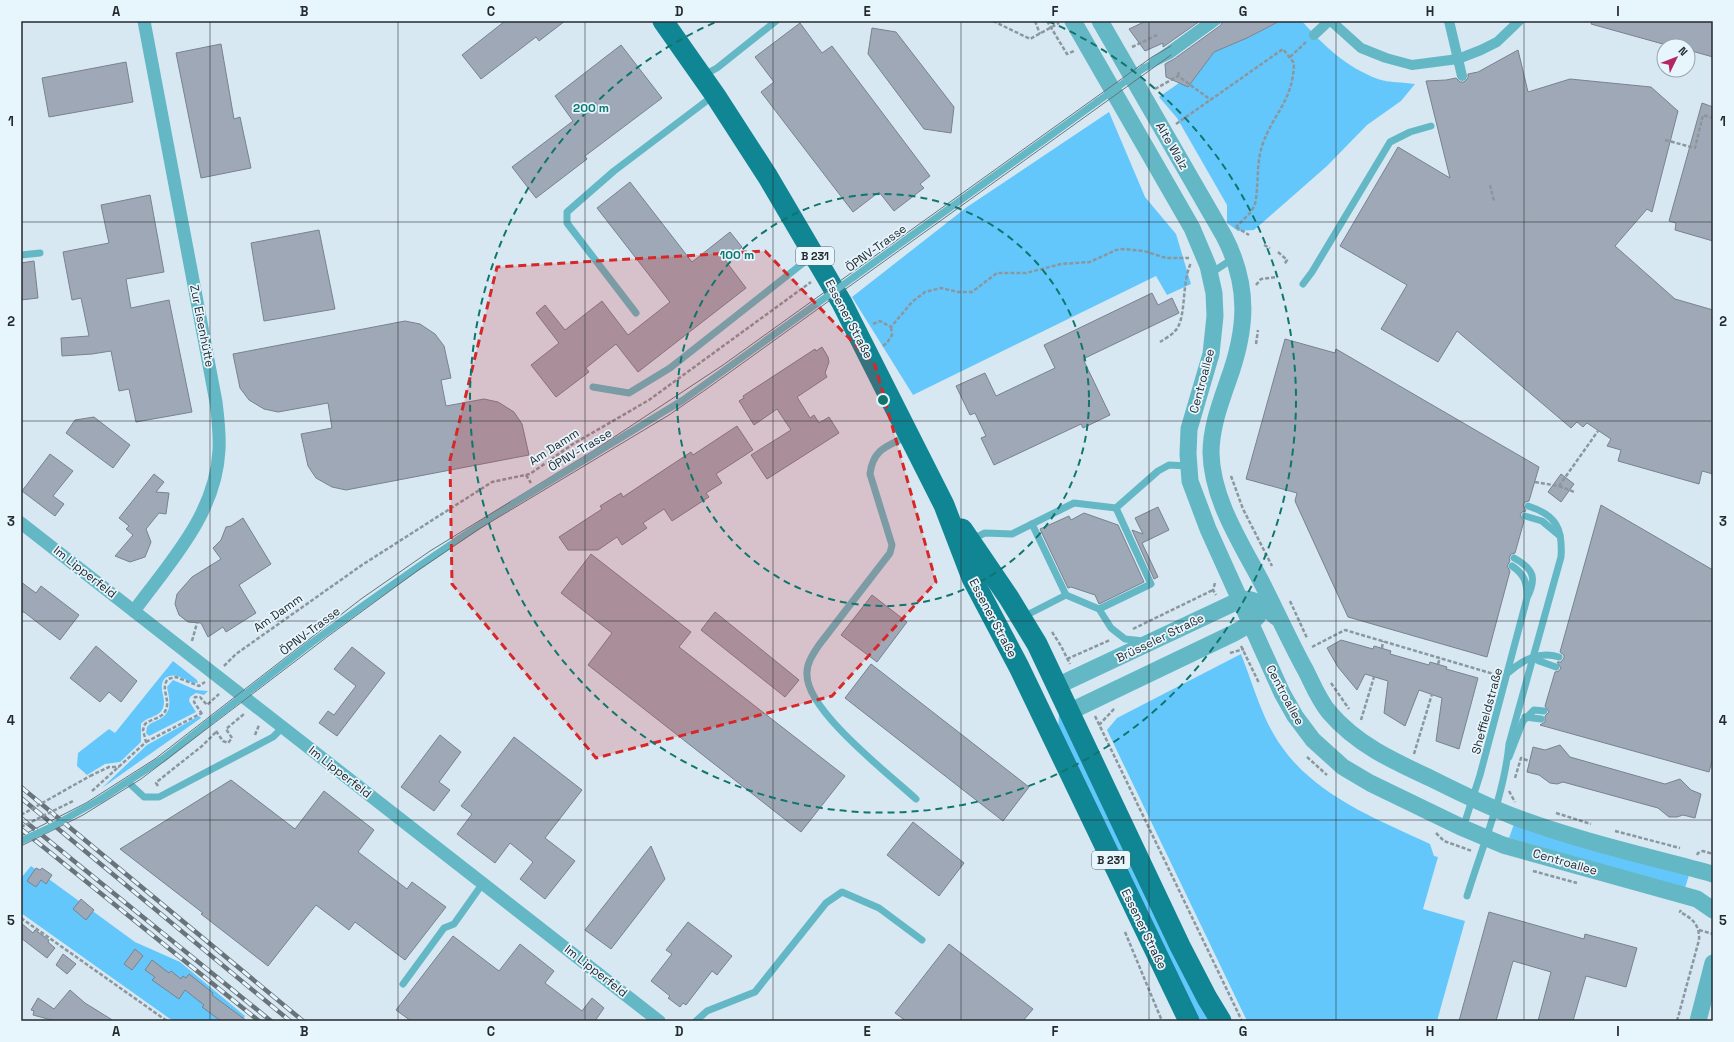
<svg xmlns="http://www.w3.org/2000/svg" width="1734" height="1042" font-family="'Space Grotesk',sans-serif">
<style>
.green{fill:#64c7fb}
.building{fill:#9fa8b7;stroke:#79828f}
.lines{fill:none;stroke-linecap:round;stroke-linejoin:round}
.path{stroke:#8a979f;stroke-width:2.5;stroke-dasharray:4 2;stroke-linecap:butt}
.service{stroke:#64b8c5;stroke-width:7}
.pedestrian{stroke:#64b8c5;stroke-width:10}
.minor{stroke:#64b8c5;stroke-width:13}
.tertiary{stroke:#64b8c5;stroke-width:17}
.primary{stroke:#108694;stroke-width:21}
.tram{stroke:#69737a;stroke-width:1}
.rail-casing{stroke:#69737a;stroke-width:4.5}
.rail{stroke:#e7f5fd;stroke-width:3;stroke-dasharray:9;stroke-linecap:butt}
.path-bridge{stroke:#8a979f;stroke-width:2.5;stroke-dasharray:4 2;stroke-linecap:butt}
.service-bridge{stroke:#64b8c5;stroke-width:7}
.marked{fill:#d62828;fill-opacity:0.2;stroke:#d62828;stroke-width:3;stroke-dasharray:8 5;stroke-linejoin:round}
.grid{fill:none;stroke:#242a2e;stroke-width:1;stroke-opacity:0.55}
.ring{fill:none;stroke:#0f766e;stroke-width:2;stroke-dasharray:7 5}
.labels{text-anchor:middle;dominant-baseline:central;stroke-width:3.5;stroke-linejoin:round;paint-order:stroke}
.shield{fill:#e7f5fd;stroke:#5e676c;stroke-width:1}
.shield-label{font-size:11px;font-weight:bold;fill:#242a2e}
.street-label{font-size:12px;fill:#242a2e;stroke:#e7f5fd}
.centre{fill:#0f766e;stroke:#e7f5fd;stroke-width:2}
.ring-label{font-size:12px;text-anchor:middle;font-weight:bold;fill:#0f766e;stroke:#e7f5fd;stroke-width:3.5;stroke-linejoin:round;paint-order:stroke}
.neatline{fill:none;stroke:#242a2e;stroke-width:1.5}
.grid-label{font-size:13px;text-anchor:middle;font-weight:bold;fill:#242a2e}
</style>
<rect width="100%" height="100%" fill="#d7e8f3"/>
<!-- green -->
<g class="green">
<path d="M1281 21H1302C1324 46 1346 67 1378 79 1389 83 1403 82 1415 84L1401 101 1367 125 1327 166 1254 230 1238 231 1227 223V205L1177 118 1159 97 1179 83 1188 87 1214 52 1247 38Z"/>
<path d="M1109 112 1145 197 1176 234 1191 284 1167 295 1156 276 913 395 852 297 967 207Z"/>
<path d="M1241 654C1251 679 1260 711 1273 733 1306 792 1372 817 1430 844L1434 856 1438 857 1423 909 1465 921 1437 1021H1247L1107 730 1117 718Z"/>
<path d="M173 661 197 680 198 683C185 683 178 670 165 678 157 688 167 697 163 708 159 718 147 716 141 724V742L120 762 105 764 87 775 77 766 78 753 109 729 115 733Z"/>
<path d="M173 680 196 690 208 691 204 695 196 693 190 697 189 701 196 712 149 736 146 733 147 727C150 723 154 722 158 720 173 713 170 701 167 687Z"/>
<path d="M1059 714 1214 1021H1198L1058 731Z"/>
<path d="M199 716 201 718 102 788 147 745Z"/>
<path d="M1514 824 1689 875 1685 888 1509 838Z"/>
<path d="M31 866 135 942 180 962 245 1016 242 1021H173L21 913V878Z"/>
</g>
<!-- building -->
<g class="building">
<path d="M505 21H565L539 41 536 37 481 79 462 55Z"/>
<path d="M1146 21H1200L1163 47V43L1145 51 1129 29Z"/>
<path d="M1223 21H1280L1247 38 1214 52 1188 87 1166 77 1165 64 1174 59 1221 25Z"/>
<path d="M1592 21H1713V57L1688 50V46H1670L1591 24Z"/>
<path d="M800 23 822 53 832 46 930 176 920 184 924 188 894 211 879 192 853 212 761 92 774 82 755 57Z"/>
<path d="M872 28 896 32 954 107 951 133 924 129 868 54Z"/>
<path d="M221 44 234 119 240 117 251 168 201 178 176 53Z"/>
<path d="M621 45 662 98 585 156 587 159 536 198 512 167 573 121 555 96Z"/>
<path d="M1518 50 1528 92 1570 79 1651 87 1678 111 1652 212 1647 209 1615 246 1675 299 1713 310V474L1702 471 1699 484 1618 461 1621 450 1607 446 1611 439 1587 423 1583 427 1577 422 1571 428 1457 331 1438 362 1381 329 1407 285 1340 246 1398 147 1450 178 1426 81 1446 80 1456 78 1460 82H1464L1468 78V74L1478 72Z"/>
<path d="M126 62 133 102 49 117 42 78Z"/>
<path d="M1702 103 1713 107V241L1675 230 1676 223 1669 221Z"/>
<path d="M630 182 692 262 730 232 742 247 725 260 746 288 638 372 616 344 586 368 589 372 556 397 531 365 559 343 536 313 545 305 565 330 602 301 628 335 670 302 597 208Z"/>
<path d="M150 195 164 272 126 279 131 308 169 300 192 412 136 422 129 389 119 391 111 351 92 354 62 356 61 338 89 336 81 298 72 300 63 252 109 243 101 205Z"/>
<path d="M319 230 335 309 264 321 251 243Z"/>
<path d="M34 261 38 298 21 300V263Z"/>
<path d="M1152 293 1158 305 1172 298 1179 313 1083 359 1110 415 1083 428 1081 424 994 465 981 438 986 436 975 413 970 415 956 386 985 373 996 396 1055 368 1044 345Z"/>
<path d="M405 321 420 324 435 334 444 346 451 378 441 380 446 406 484 399 498 402 514 412 522 424 529 455 346 490 332 487 316 478 308 466 301 434 332 428 328 403 278 412 264 409 249 400 240 388 233 354Z"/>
<path d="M1285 339 1335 353 1336 349 1539 467 1529 501 1525 502 1523 505 1526 511 1522 512 1520 515 1524 521 1515 553 1511 554 1509 558 1510 561 1507 566 1510 571 1487 657 1348 617 1295 501 1297 493 1246 479Z"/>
<path d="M822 347 828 357 829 362 825 373 827 377 797 397 810 418 814 415 819 423 829 417 839 433 767 479 751 455 791 430 777 409 754 425 739 401 744 398 743 396 815 349 816 351Z"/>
<path d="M94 417 130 445 113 468 66 433 75 420Z"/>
<path d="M737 426 753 450 716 474 722 483 706 493 709 497 672 521 664 509 643 523 647 528 622 545 617 537 598 550H568L559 537 602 509 600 506 621 493 623 497 691 452 693 455Z"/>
<path d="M50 454 73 471 53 496 64 504 55 516 22 491Z"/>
<path d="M154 474 164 482 156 492 169 493 166 514 159 513 146 529 151 542 145 557 130 562 115 556 133 535 126 529 129 526 119 518Z"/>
<path d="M1561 474 1574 484 1561 502 1548 492Z"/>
<path d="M1601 505 1713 570V757L1709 772 1540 725 1545 722V716L1549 712 1545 706 1555 672 1559 671 1561 668 1557 662H1561L1564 658V655L1560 652Z"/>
<path d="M1158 507 1169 530 1142 543 1158 577 1154 579 1132 530 1143 534 1135 518Z"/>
<path d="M1084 513 1118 525 1144 582 1099 604 1095 595 1071 587 1068 588 1040 529 1069 516 1071 520Z"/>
<path d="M243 518 271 564 239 585 256 613 226 632 223 627 208 637 201 623 188 622 179 615 175 604 177 594 192 577 221 559 213 548 221 540 226 527 231 526Z"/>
<path d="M591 554 691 632 679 647 845 776 801 832 588 665 612 633 561 593Z"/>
<path d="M21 582 36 593 41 586 79 615 60 640 24 612H21Z"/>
<path d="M872 595 907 622 877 662 841 635Z"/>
<path d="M715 612 799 680 785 697 701 630Z"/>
<path d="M1341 640 1373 649 1374 646 1391 651 1390 654 1429 665 1430 662 1447 667 1446 669 1478 678 1459 749 1436 741 1442 698 1419 690 1405 726 1384 713 1388 681 1365 674 1357 690 1338 667 1327 648Z"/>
<path d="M96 646 137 681 121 702 109 692 100 702 70 678Z"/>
<path d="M352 647 385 673 337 736 319 723 328 711 334 715 356 686 334 669Z"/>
<path d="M871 664 1029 787 1003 821 845 698Z"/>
<path d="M440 735 461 752 439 782 450 790 434 811 401 787Z"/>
<path d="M514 737 582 790 545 838 575 861 545 899 520 879 533 862 510 843 495 863 457 834 472 814 461 806Z"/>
<path d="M1560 745 1570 757 1665 784 1680 779 1691 790 1701 794 1695 818 1683 815 1677 817H1669L1658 808 1563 782 1557 784 1550 783 1539 775 1527 772 1533 747 1545 750Z"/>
<path d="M231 780 295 829 324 791 374 830 358 852 407 889 412 882 446 907 405 960 355 922 349 930 316 905 268 966 201 914 203 913 120 849Z"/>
<path d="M913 822 964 863 939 896 887 855Z"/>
<path d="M651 846 665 879 611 949 585 930Z"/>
<path d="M36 868 40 870 42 868 52 875 46 884 41 880 36 887 27 881Z"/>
<path d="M81 899 94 910 86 920 73 909Z"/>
<path d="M1489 912 1584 939 1585 934 1637 948 1626 987 1586 976 1573 1021H1538L1551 972 1513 961 1496 1021H1459Z"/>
<path d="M688 922 732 956 717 975 712 971 686 1005 683 1003 680 1007 668 998 670 996 651 981 672 954 666 950Z"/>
<path d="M21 923 33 933 35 930 49 940 48 942 55 948 47 958 21 938Z"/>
<path d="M453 936 499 971 520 944 554 971 545 983 582 1011 592 998 604 1008 595 1021H411L396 1010Z"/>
<path d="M949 944 1033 1009 1023 1021H906L895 1013Z"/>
<path d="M135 949 143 956 132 970 124 964Z"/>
<path d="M63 954 76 964 67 974 56 965Z"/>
<path d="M152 960 169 973 171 971 181 979 183 976 186 978 189 974 213 993 212 995 247 1021H221L202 1007 204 1005 185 990 179 999 152 980 155 977 145 970Z"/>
<path d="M70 990 85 1003 114 1021H55L33 1015 34 1011 31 1010 38 998 54 1009Z"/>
</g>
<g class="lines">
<!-- path -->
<g class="path">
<path d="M993 21 1030 39 1059 23"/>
<path d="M1035 21 1040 34"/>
<path d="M1047 21 1067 54 1074 51"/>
<path d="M1132 47 1157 35"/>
<path d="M1290 57 1306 42"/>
<path d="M1178 76 1179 70"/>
<path d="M1155 89 1178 76 1211 100"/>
<path d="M1176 124 1283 49 1294 63C1293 102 1273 113 1262 146 1256 165 1259 185 1255 204L1251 212 1236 227"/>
<path d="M1665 140 1695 148 1703 115 1713 118"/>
<path d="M1490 185 1494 201"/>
<path d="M1236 227 1249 235"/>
<path d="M1264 245 1270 248"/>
<path d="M1278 252 1287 260 1284 265"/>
<path d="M1256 285 1261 279 1277 277"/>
<path d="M873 324 880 321 891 327 912 302 925 292 941 288 958 292H972L997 273H1026L1061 264 1090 262 1116 250 1123 249 1144 251 1166 258H1189"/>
<path d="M1160 342C1164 339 1171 336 1175 331 1187 319 1181 283 1191 263"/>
<path d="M1256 344 1258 330"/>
<path d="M883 346 887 343 892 335 891 327"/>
<path d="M526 475 531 483"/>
<path d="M1231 476 1243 509 1272 566"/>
<path d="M1535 482 1559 486 1598 431"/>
<path d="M1559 486 1574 492"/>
<path d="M1215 583 1213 590 1216 595"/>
<path d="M1290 601 1307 638"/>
<path d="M1133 629 1213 590"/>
<path d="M1052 632 1061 646 1070 664"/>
<path d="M192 641 197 623"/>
<path d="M1241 646 1259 683"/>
<path d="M1312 647 1345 630 1497 675"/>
<path d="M1382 648 1383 641"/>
<path d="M1230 653 1244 649"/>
<path d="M1067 659 1110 640"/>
<path d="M1438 664 1440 658"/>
<path d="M224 666 236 654 362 565 492 482 530 474 573 444 649 400 811 282"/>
<path d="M1331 683 1349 709"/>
<path d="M202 714 194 702 195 697H200L207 705 219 694"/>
<path d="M1095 716 1242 1021"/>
<path d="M1361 720 1374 677"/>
<path d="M1099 725 1115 708"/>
<path d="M216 731 223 741 228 743 232 738 226 729 244 714"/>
<path d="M255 735 259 725"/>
<path d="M146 742 202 713"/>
<path d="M1414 754 1432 694"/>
<path d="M1307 757 1327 775"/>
<path d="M90 776 109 767H119"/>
<path d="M1515 778 1521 758 1529 761"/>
<path d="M158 786 156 783 158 781 202 746 217 731"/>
<path d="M92 791 146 742 143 730 145 724C151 719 159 719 164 713 173 701 159 689 168 679L176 677 199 686 205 682"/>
<path d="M1509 791 1515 802"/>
<path d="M1556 813 1591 824"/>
<path d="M1615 831 1680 848"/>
<path d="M1436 833 1444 841 1472 851"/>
<path d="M1697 855 1698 853 1703 851 1713 854"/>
<path d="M1533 871 1577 883"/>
<path d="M21 918 167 1021"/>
<path d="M1699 930 1713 934"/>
<path d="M1125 932 1162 1021"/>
<path d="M1677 1021 1699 940C1700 925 1692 918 1680 912L1681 910"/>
</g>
<!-- service -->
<g class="service">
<path d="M1153 61 1208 21"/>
<path d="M1144 68 1171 55 1218 21"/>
<path d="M704 75 717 68 776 21"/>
<path d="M21 255 40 253"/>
<path d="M1211 273 1234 258"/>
<path d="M854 277 1097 102"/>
<path d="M1303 284 1312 272 1390 142 1410 132 1431 126"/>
<path d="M636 313 567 223V212L614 171 713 96"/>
<path d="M593 387 629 393 670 368 812 256"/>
<path d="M908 436C887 446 873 449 870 474L892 545 890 553 819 645C813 654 806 664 807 675 807 711 890 775 916 799"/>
<path d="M1525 516 1542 521 1560 536"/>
<path d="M1032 524 1066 595 1099 609 1111 628 1125 639 1144 641"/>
<path d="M972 539 985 533 1012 534 1074 503 1116 508 1158 471 1169 465 1188 466"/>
<path d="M1512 566C1524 574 1527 582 1527 596"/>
<path d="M1099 609 1151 584 1116 508"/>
<path d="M1023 617 1066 595"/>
<path d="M310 644C377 595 444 547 514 503"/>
<path d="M1533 657 1539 661 1556 667"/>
<path d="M1509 672C1523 660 1539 651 1559 657"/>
<path d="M1525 717 1541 719"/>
<path d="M1509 757 1523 721 1534 710 1544 711"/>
<path d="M128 782 144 797H159L273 737 283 727"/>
<path d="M101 799 164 758 207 724"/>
<path d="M1463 828 1480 775 1527 598C1537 578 1534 569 1514 558"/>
<path d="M1467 896C1482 847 1504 796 1509 744L1561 557C1563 528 1556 515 1528 506"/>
<path d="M403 984 444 928 454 924 483 883"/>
<path d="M696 1021 707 1011 755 992 826 903 842 892 879 908 922 940"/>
</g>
<!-- pedestrian -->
<g class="pedestrian">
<path d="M1331 21 1361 48 1386 58 1412 65 1458 59 1481 50 1497 42 1519 21"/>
<path d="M1449 21 1462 76"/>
<path d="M1314 35 1329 21"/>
</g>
<!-- minor -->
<g class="minor">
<path d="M21 523 659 1021"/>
<path d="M134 611C170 562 216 514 219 450 220 434 218 418 216 402L144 21"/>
</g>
<!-- tertiary -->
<g class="tertiary">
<path d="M1073 21 1192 228 1208 266 1214 293 1215 316 1211 354 1189 429 1188 454 1190 481 1208 529 1282 693 1295 716 1313 740 1343 767 1370 783 1463 828 1503 845 1697 899 1713 910"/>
<path d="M1100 21 1224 236C1250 286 1247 329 1228 381 1220 404 1211 428 1211 453 1212 501 1243 546 1264 587 1278 615 1291 644 1306 671 1313 685 1319 700 1329 712 1356 744 1393 761 1430 778 1458 792 1486 806 1515 817 1579 841 1647 856 1713 874"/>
<path d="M1057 686 1240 600C1254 596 1266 608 1276 617"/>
<path d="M1069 712 1234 633 1250 624 1258 616"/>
<path d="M1698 1021 1713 963"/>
</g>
<!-- primary -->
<g class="primary">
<path d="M663 21 715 95 768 177 842 303 944 505 972 578 1019 667 1189 1021"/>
<path d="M962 529 1009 598 1037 644 1180 946 1207 998 1221 1021"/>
</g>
<!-- tram -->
<g class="tram">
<path d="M21 836 86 803 155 759 361 599 430 551 593 451 723 365 1152 57 1171 46"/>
<path d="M21 846 83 815 141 779 327 637 417 571 479 529 669 415 708 388 1171 55"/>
</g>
<defs>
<g id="rail">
<path d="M21 787 303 1021"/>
<path d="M21 798 290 1021"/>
<path d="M21 818 271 1021"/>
<path d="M21 829 259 1021"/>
</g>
</defs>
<!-- rail casing -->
<use href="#rail" class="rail-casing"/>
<!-- rail -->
<use href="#rail" class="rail"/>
<!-- path-bridge -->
<g class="path-bridge">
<path d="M21 815 90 776"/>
<path d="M21 827 73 801"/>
</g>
<!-- service-bridge -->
<g class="service-bridge">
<path d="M1097 102 1144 68"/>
<path d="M514 503 683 400 854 277"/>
<path d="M207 724 310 644"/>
<path d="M21 841 51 827 101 799"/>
</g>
</g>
<!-- marked area -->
<path class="marked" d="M765 251 875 365 936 582 832 696 596 758 452 584 450 460 497 267Z"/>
<!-- grid -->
<path class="grid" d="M210 21V1021M398 21V1021M585 21V1021M773 21V1021M961 21V1021M1149 21V1021M1336 21V1021M1524 21V1021M21 222H1713M21 421H1713M21 621H1713M21 820H1713"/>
<!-- distance rings -->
<g class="ring">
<circle cx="883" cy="400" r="206"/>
<path d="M1048 21A413 413 0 1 1 718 21"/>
</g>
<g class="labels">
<!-- shield labels -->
<g class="shield">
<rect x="796" y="247" width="38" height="18" rx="3"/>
<rect x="1092" y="851" width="38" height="18" rx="3"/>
</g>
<g class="shield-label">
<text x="815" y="256">B 231</text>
<text x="1111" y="860">B 231</text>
</g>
<!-- street labels -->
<g class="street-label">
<text transform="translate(1172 146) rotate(60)">Alte Walz</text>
<text transform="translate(876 248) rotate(-36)">ÖPNV-Trasse</text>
<text transform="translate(849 319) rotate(62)">Essener Straße</text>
<text transform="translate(202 326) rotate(79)">Zur Eisenhütte</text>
<text transform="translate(1202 381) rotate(-75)">Centroallee</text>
<text transform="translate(554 447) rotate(-33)">Am Damm</text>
<text transform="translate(580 450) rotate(-31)">ÖPNV-Trasse</text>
<text transform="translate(85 572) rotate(38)">Im Lipperfeld</text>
<text transform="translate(278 613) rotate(-35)">Am Damm</text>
<text transform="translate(993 618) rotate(62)">Essener Straße</text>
<text transform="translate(310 631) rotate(-37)">ÖPNV-Trasse</text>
<text transform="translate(1160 638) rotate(-26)">Brüsseler Straße</text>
<text transform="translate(1285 695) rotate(62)">Centroallee</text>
<text transform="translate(1487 711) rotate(-75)">Sheffieldstraße</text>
<text transform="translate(340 772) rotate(38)">Im Lipperfeld</text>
<text transform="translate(1565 862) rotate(16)">Centroallee</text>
<text transform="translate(1144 929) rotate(64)">Essener Straße</text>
<text transform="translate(596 971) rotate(38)">Im Lipperfeld</text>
</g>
</g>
<circle cx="883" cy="400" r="6" class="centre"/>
<g class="ring-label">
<text x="591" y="112">200 m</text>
<text x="737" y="259">100 m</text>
</g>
<!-- border -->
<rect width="1734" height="1042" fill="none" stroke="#e7f5fd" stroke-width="44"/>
<!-- north arrow -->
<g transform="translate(1676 58) rotate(47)"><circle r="19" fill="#e7f5fd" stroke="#99a4aa"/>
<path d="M0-3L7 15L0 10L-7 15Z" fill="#b32862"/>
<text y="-6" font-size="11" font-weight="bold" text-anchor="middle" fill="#242a2e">N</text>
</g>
<rect x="22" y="22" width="1690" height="998" class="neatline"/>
<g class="grid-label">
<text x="116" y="16">A</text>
<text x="304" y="16">B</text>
<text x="491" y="16">C</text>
<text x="679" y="16">D</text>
<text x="867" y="16">E</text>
<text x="1055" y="16">F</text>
<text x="1243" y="16">G</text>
<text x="1430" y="16">H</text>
<text x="1618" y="16">I</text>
<text x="11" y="126">1</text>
<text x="1723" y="126">1</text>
<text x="11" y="326">2</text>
<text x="1723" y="326">2</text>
<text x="11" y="526">3</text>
<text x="1723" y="526">3</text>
<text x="11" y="725">4</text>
<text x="1723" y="725">4</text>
<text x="11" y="925">5</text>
<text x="1723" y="925">5</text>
<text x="116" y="1036">A</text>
<text x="304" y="1036">B</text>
<text x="491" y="1036">C</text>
<text x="679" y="1036">D</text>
<text x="867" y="1036">E</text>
<text x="1055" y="1036">F</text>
<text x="1243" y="1036">G</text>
<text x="1430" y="1036">H</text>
<text x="1618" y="1036">I</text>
</g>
</svg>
